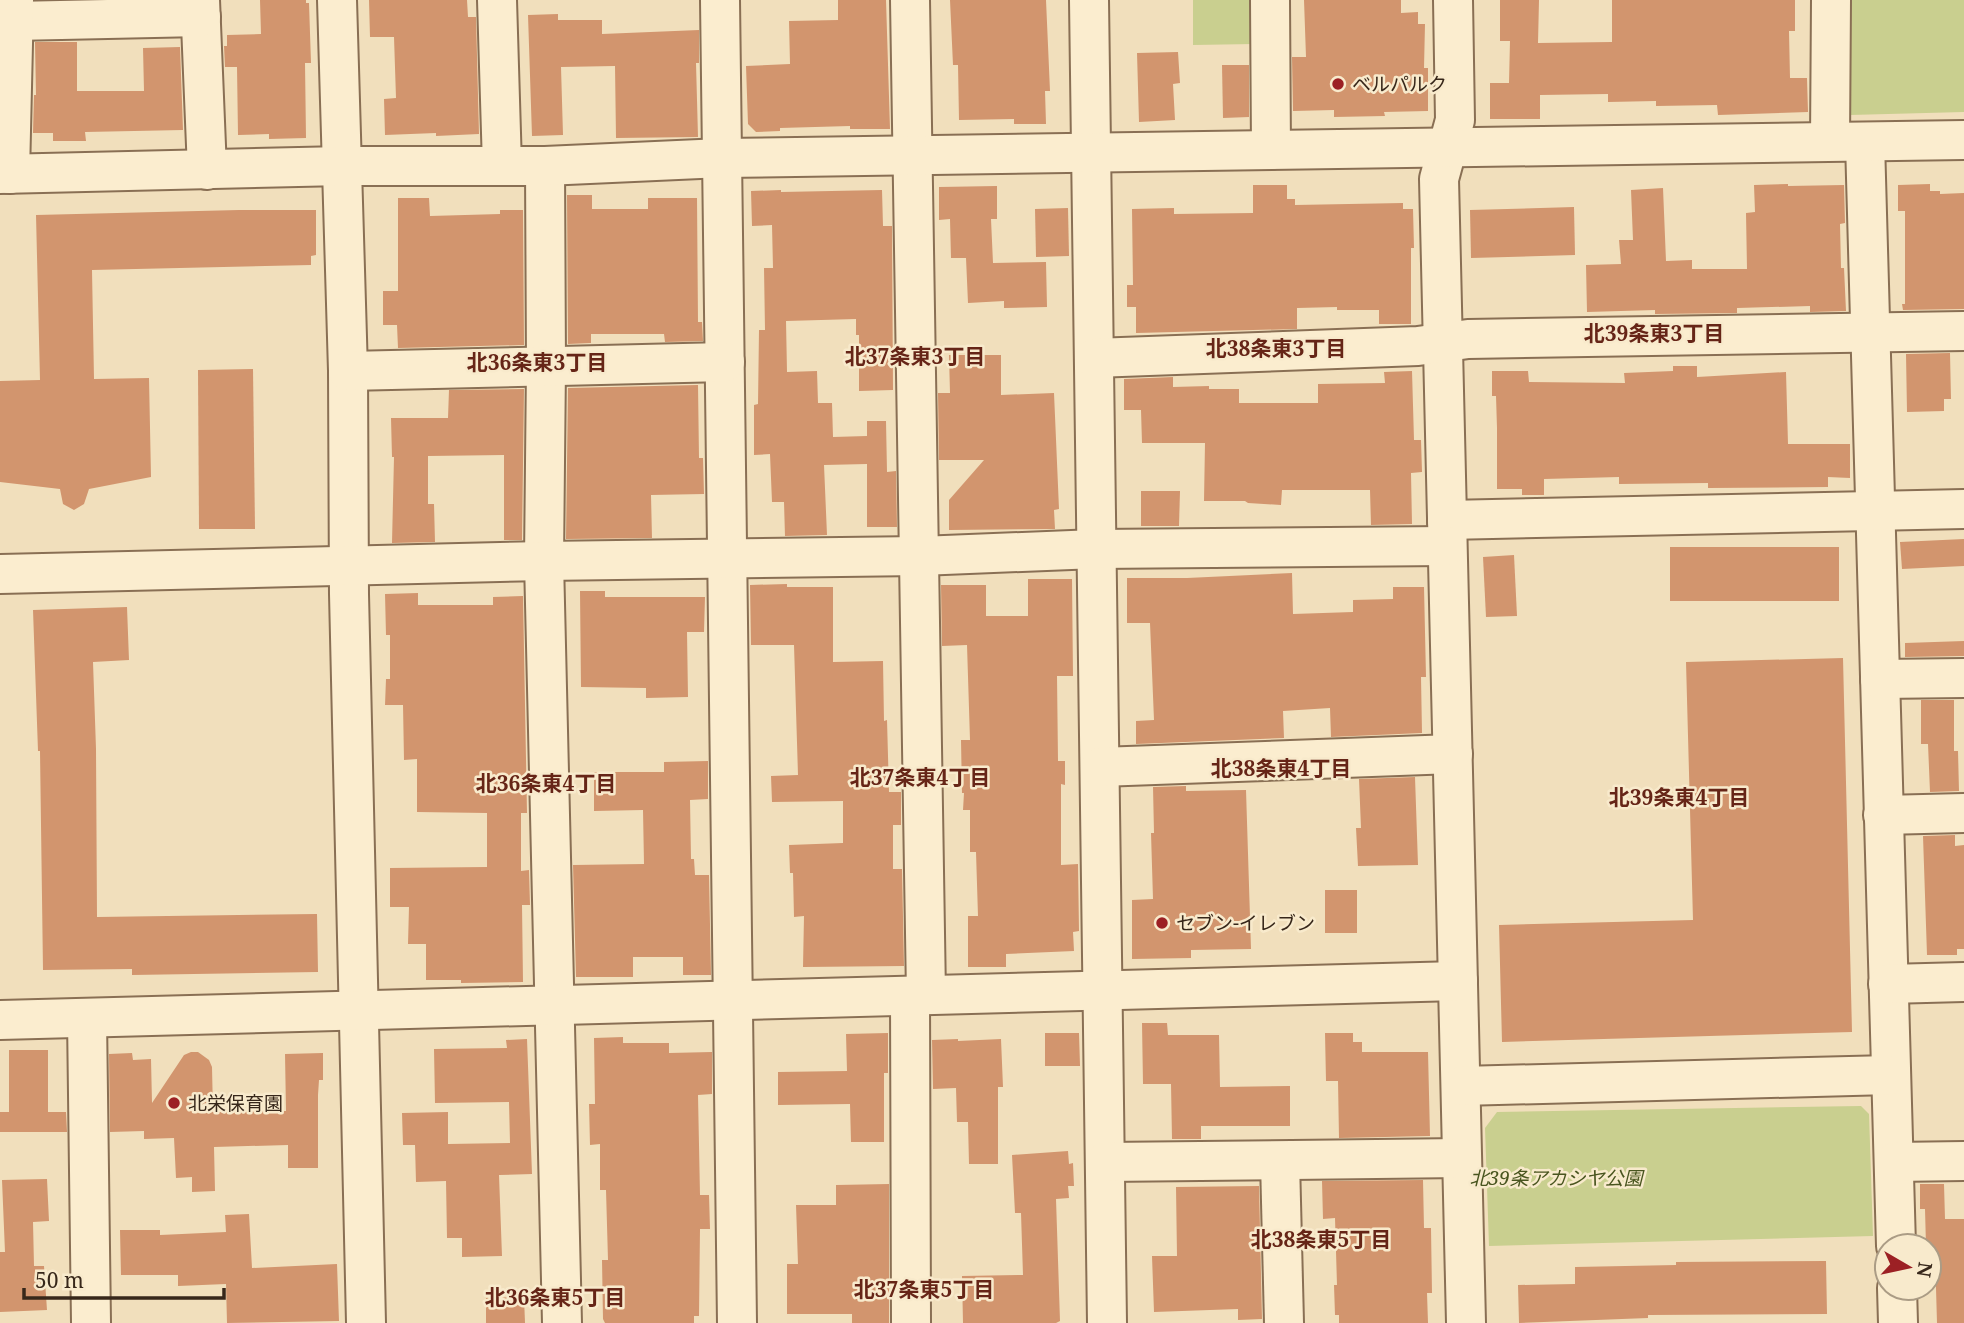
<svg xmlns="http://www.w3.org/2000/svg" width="1964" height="1323" font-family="'Noto Serif','Noto Sans JP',serif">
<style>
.green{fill:#c9cf8f}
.building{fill:#d2956e}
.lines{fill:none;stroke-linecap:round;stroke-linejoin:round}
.minor-casing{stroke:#896f54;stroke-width:42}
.minor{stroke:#fbedcf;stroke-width:38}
.poi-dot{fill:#9c2024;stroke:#f8eacc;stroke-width:2.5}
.labels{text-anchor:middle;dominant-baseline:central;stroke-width:5;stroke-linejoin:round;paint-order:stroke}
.poi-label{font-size:19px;fill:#37271a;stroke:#f8eacc;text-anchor:start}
.park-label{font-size:19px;font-style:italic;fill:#49551f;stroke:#f8eacc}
.neighbourhood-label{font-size:21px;font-weight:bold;fill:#662517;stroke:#f8eacc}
</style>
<rect width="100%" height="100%" fill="#f1dfbc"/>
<!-- green -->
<g class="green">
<path d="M1193 0H1252L1254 44 1193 45Z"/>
<path d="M1849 0H1964V112L1850 115Z"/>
<path d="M1861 1106 1869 1114 1873 1236 1489 1246 1485 1128 1497 1112Z"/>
</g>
<!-- building -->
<g class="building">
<path d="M260 0H306V3H309L311 63H305L306 138 269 139V134L238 135 237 67H225L224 46H227V35L261 34Z"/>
<path d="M369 0H467L468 17H476L479 134 436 136V133L385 135 384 99 396 98 394 37H370Z"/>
<path d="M838 0H886L890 129H850V126L780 128V131L756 132 748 124 746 66 790 64 789 21 838 20Z"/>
<path d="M950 0H1046L1050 91H1045L1046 124H1014V119L959 120 958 65H953Z"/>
<path d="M1304 0H1401V13L1418 12V24H1425L1424 68H1428V111L1384 112 1385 116 1334 117V110L1293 111 1292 57H1306Z"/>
<path d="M1500 0H1539L1538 43 1612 42V0H1795V31H1789L1790 78H1807L1808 112 1718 115 1717 105 1656 106V101L1608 102V94L1540 95V119H1490V83H1509L1510 41H1500Z"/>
<path d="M558 14V20H602V34L699 30V63H696L698 137 616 138 615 66 561 67 563 135 532 136 528 15Z"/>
<path d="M35 42H77V91H144L143 48 180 47 183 130 85 132 86 141H53V133H33L34 95H36Z"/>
<path d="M1178 52 1180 83 1173 84 1175 120 1139 122 1137 53Z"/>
<path d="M1222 65H1249V117L1223 118Z"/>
<path d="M1788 184V186L1844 185 1845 223 1840 224 1841 268H1844L1846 311 1810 312V306L1737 308V313L1655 314V310L1587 312 1586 265 1621 264 1619 240H1633L1631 190 1663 188 1666 261 1692 260V269H1747L1746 213 1755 212 1754 185Z"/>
<path d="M1930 184V191H1940V194L1964 193V309L1903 310 1902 304H1905V211H1898V185Z"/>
<path d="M1253 185H1287V199H1295V205L1403 203V209H1413L1414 248H1411V324H1379V310H1337V307L1297 308V329L1136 333V307H1127V285H1133L1132 209 1174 208V214L1253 213Z"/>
<path d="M997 186V219H991L993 263 1046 262 1047 307 1004 308V301L968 303 966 258H951L950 219 939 220V187Z"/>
<path d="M781 190V192L882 190 883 226H892L893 390 859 391V335H856V319L786 321 787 372 817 371 818 403H832L833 437 867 436V421H886L887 472 896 471 897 527H867V464L824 465 827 535 785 536 784 502H772L770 454 754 455V405L758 404 759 330H765L764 268H773L772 225 752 226 751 191Z"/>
<path d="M567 195H592V209H648V198H697L698 322H702L703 341 665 342 664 334H591V343L568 344Z"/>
<path d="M398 198H429L430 216 500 214V210H523L524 345 398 348 397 325H383V291H398Z"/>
<path d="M1574 207 1575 255 1471 258 1470 210Z"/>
<path d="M1068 208 1069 256 1036 257 1035 209Z"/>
<path d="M239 210H316V255L311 256V265L92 270 94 379 149 378 151 477 89 489 84 504 74 510 63 504 60 489 0 482V381L40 380 36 215Z"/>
<path d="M1950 353 1951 399H1944V411L1907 412 1906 354Z"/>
<path d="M949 355H1001V395L1054 393 1059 509 1054 510 1055 529 949 530V500L984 460H939L938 393H950Z"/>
<path d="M1673 366H1697V377L1786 372 1788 444H1850V478L1828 477V487L1708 488V483L1619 484V477L1544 479V495H1522V489H1497V428L1496 396H1492V371H1528L1529 382 1625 383 1624 373 1673 371Z"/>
<path d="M253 369 255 529H199L198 370Z"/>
<path d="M1412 371 1414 440H1421L1422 472 1411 473 1412 524 1371 525 1370 490H1282L1281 505 1248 503 1245 501H1204L1205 443H1142L1141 410H1124V379L1173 377V387L1209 386V389H1239V403H1318V384L1385 383 1384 372Z"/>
<path d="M698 385 699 458H703L704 494 651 495 652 538 566 539 568 388Z"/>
<path d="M524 389 522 540H504V455L428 456V504H434L435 542 392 543 394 457H392L391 418H448L449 390Z"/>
<path d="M1141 491H1180L1179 526H1141Z"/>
<path d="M1964 539V566L1902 569 1900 542Z"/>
<rect x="1670" y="547" width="169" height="54"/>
<path d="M1514 555 1517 616 1486 617 1483 557Z"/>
<path d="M1292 573 1293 614 1353 612V600L1393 599V587H1424L1426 677H1421L1422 733 1331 737 1330 708 1283 711 1284 738 1136 744V721L1154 720 1150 623H1127V578H1187Z"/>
<path d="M1028 579H1072L1073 676H1057L1058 761H1065V785L1061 784V865L1078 864 1079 931 1073 932 1074 951 1006 954V967H968V916H978L976 852H970V810H963L964 793H962L961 740H970L967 645 942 646 941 585H986V616H1028Z"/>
<path d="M787 584V587H833V662L883 661 884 721 887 720 889 792H901V825H893V869H902L904 966 803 967 804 916 794 917 793 873H790L789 845 843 843V801L772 802 771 776 798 775 794 645H751L750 585Z"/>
<path d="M580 591H605V597H705L704 632H687L688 697 646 698V688L581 687Z"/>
<path d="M418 593V605H493V597L523 596 527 813H521V871L529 870 530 905H522L523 982 461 983V980H426V944H408L409 907H390V868L487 867V813L417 812V759L404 760 403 705H385L386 679H390V635H386L385 594Z"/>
<path d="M127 607 129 660 93 662 96 749 97 917 317 914 318 972 132 975V969L43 970 40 751H38L33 610Z"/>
<path d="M1964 641V656L1905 657V643Z"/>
<path d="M1843 658 1852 1032 1502 1042 1499 925 1693 920 1686 662Z"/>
<path d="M1921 700H1954V751H1958L1959 791 1930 792 1928 744H1921Z"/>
<path d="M708 761V799L690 800 691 859H694L695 875H709L711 975H683V957H633V977H576L573 865 644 864 643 810 594 811V772H664V762Z"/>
<path d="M1415 777 1418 865 1358 866 1356 828H1361L1359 779Z"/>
<path d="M1186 786V791L1246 790 1251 949 1191 950V958L1132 959V900L1153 899 1151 833H1154L1153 787Z"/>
<path d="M1955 835V846L1964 845V949H1957V955H1927L1923 836Z"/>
<rect x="1325" y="890" width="32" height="43"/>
<path d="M1142 1023H1167L1168 1035H1219L1220 1087 1290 1086V1126H1201V1139H1172L1171 1084H1143Z"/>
<path d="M888 1033V1073H884V1142H851L850 1104 778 1105V1072L847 1071 846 1034Z"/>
<path d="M1045 1033H1079L1080 1066H1045Z"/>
<path d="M1325 1033H1353V1042H1362V1052H1428L1430 1136 1339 1138 1338 1081H1326Z"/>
<path d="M623 1037V1043H669V1053L712 1052V1094L698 1095 700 1195H709L710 1229H700L699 1316H694V1323H605L603 1319 602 1260H608L606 1190H600V1144L590 1145 589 1104H595L594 1038Z"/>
<path d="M527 1039 532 1174 499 1175 502 1256 462 1257V1238H447L446 1181 416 1182 415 1145H403L402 1113 448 1112V1144L510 1143 509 1102 435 1103 434 1049 507 1048 506 1040Z"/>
<path d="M958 1039V1041L1001 1039 1003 1087H998V1164H969L968 1122H957L956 1088 933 1089 932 1040Z"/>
<path d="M9 1050H48V1112H66L67 1132H0V1112H9Z"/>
<path d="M191 1052H198L209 1060 212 1067 213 1112 286 1111 285 1054 323 1053V1080H319L318 1095V1168H288V1145L214 1147 215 1191 192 1192V1177L176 1178 174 1138 144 1139V1131L110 1132 109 1054 132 1053 133 1060 151 1059 152 1103 184 1055Z"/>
<path d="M1068 1151 1069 1164 1073 1163 1074 1186H1068L1069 1198 1056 1199 1060 1321 1056 1323H963L962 1276 1023 1275 1021 1213H1015L1012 1155Z"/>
<path d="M47 1179 49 1221 33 1222 34 1266H44L47 1310 0 1312V1252H5L2 1180Z"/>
<path d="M1423 1180 1424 1228H1431L1432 1293H1427L1428 1323H1339V1315H1335L1334 1285H1337L1335 1218 1323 1219 1322 1181Z"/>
<path d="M889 1184V1323H852V1314H787V1264H798L796 1205H836V1185Z"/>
<path d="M1920 1184H1944L1945 1219H1964V1323H1937L1935 1253H1929V1246H1926L1925 1209H1920Z"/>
<path d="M1259 1186 1262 1319 1238 1320V1309L1154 1312 1152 1256H1177L1176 1187Z"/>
<path d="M249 1214 252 1268 337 1264 339 1321 227 1323 226 1284 178 1286V1275H121L120 1230H160V1235L226 1232 225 1215Z"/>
<path d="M1826 1261 1827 1314 1648 1315V1318L1519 1323 1518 1285 1575 1284V1267L1676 1265V1262Z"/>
<path d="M524 1297 525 1323H486V1298Z"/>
</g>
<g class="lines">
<defs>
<g id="minor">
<path d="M200 0 207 170"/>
<path d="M337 0 348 371 349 594 366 1323"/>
<path d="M497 0 502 166"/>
<path d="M720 0 737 1323"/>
<path d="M910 0 926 995"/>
<path d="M1089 0 1107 1323"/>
<path d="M1270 0 1271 150"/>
<path d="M1453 0 1455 120 1439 179 1466 1323"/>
<path d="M14 21 201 17"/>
<path d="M1830 141 1831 0"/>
<path d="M1865 142 1896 1246"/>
<path d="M545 166 546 365 544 561 562 1323"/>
<path d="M0 174 343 166H545L722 158 1964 140"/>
<path d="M10 174 14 0"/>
<path d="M1094 358 1418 346 1468 339 1964 331"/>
<path d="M348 371 725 362"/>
<path d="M1447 520 1964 509"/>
<path d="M0 574 544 561 920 556 1096 549 1447 546"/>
<path d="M1880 679 1964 678"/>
<path d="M1100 767 1453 754"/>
<path d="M1883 815 1964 813"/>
<path d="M1888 984 1964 982"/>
<path d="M910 996 911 1323"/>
<path d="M87 1018 91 1323"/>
<path d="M0 1020 1458 981"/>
<path d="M1461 1086 1890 1075"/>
<path d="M1280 1161 1284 1323"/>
<path d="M1105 1162 1462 1158"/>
<path d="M1894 1162 1964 1161"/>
<path d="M1897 1288 1898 1323"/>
</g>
</defs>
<!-- minor casing -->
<use href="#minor" class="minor-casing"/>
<!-- minor -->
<use href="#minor" class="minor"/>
</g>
<!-- markers -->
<g class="poi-dot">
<circle cx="1338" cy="84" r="7"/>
<circle cx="1162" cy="923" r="7"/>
<circle cx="174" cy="1103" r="7"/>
</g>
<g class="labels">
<!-- poi labels -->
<g class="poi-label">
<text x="1352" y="84">ベルパルク</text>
<text x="1176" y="923">セブン-イレブン</text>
<text x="188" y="1103">北栄保育園</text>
</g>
<!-- park labels -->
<g class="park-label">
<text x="1556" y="1178">北39条アカシヤ公園</text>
</g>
<!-- neighbourhood labels -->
<g class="neighbourhood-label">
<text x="1654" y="333">北39条東3丁目</text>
<text x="1276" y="348">北38条東3丁目</text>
<text x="915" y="356">北37条東3丁目</text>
<text x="537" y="362">北36条東3丁目</text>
<text x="1281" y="768">北38条東4丁目</text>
<text x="920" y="777">北37条東4丁目</text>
<text x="546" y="783">北36条東4丁目</text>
<text x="1679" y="797">北39条東4丁目</text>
<text x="1321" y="1239">北38条東5丁目</text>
<text x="924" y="1289">北37条東5丁目</text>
<text x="555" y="1297">北36条東5丁目</text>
</g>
</g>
<!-- north arrow -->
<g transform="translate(1908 1267) rotate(99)"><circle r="33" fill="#f8eacc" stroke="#ab9c85" stroke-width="2"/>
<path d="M0-5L12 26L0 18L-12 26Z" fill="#9c2024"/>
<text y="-10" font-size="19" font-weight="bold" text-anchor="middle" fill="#37271a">N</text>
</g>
<!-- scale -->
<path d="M24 1288v10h200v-10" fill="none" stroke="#37271a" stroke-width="3.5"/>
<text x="35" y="1288" font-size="21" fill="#37271a" stroke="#f8eacc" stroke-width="5" paint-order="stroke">50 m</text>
</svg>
